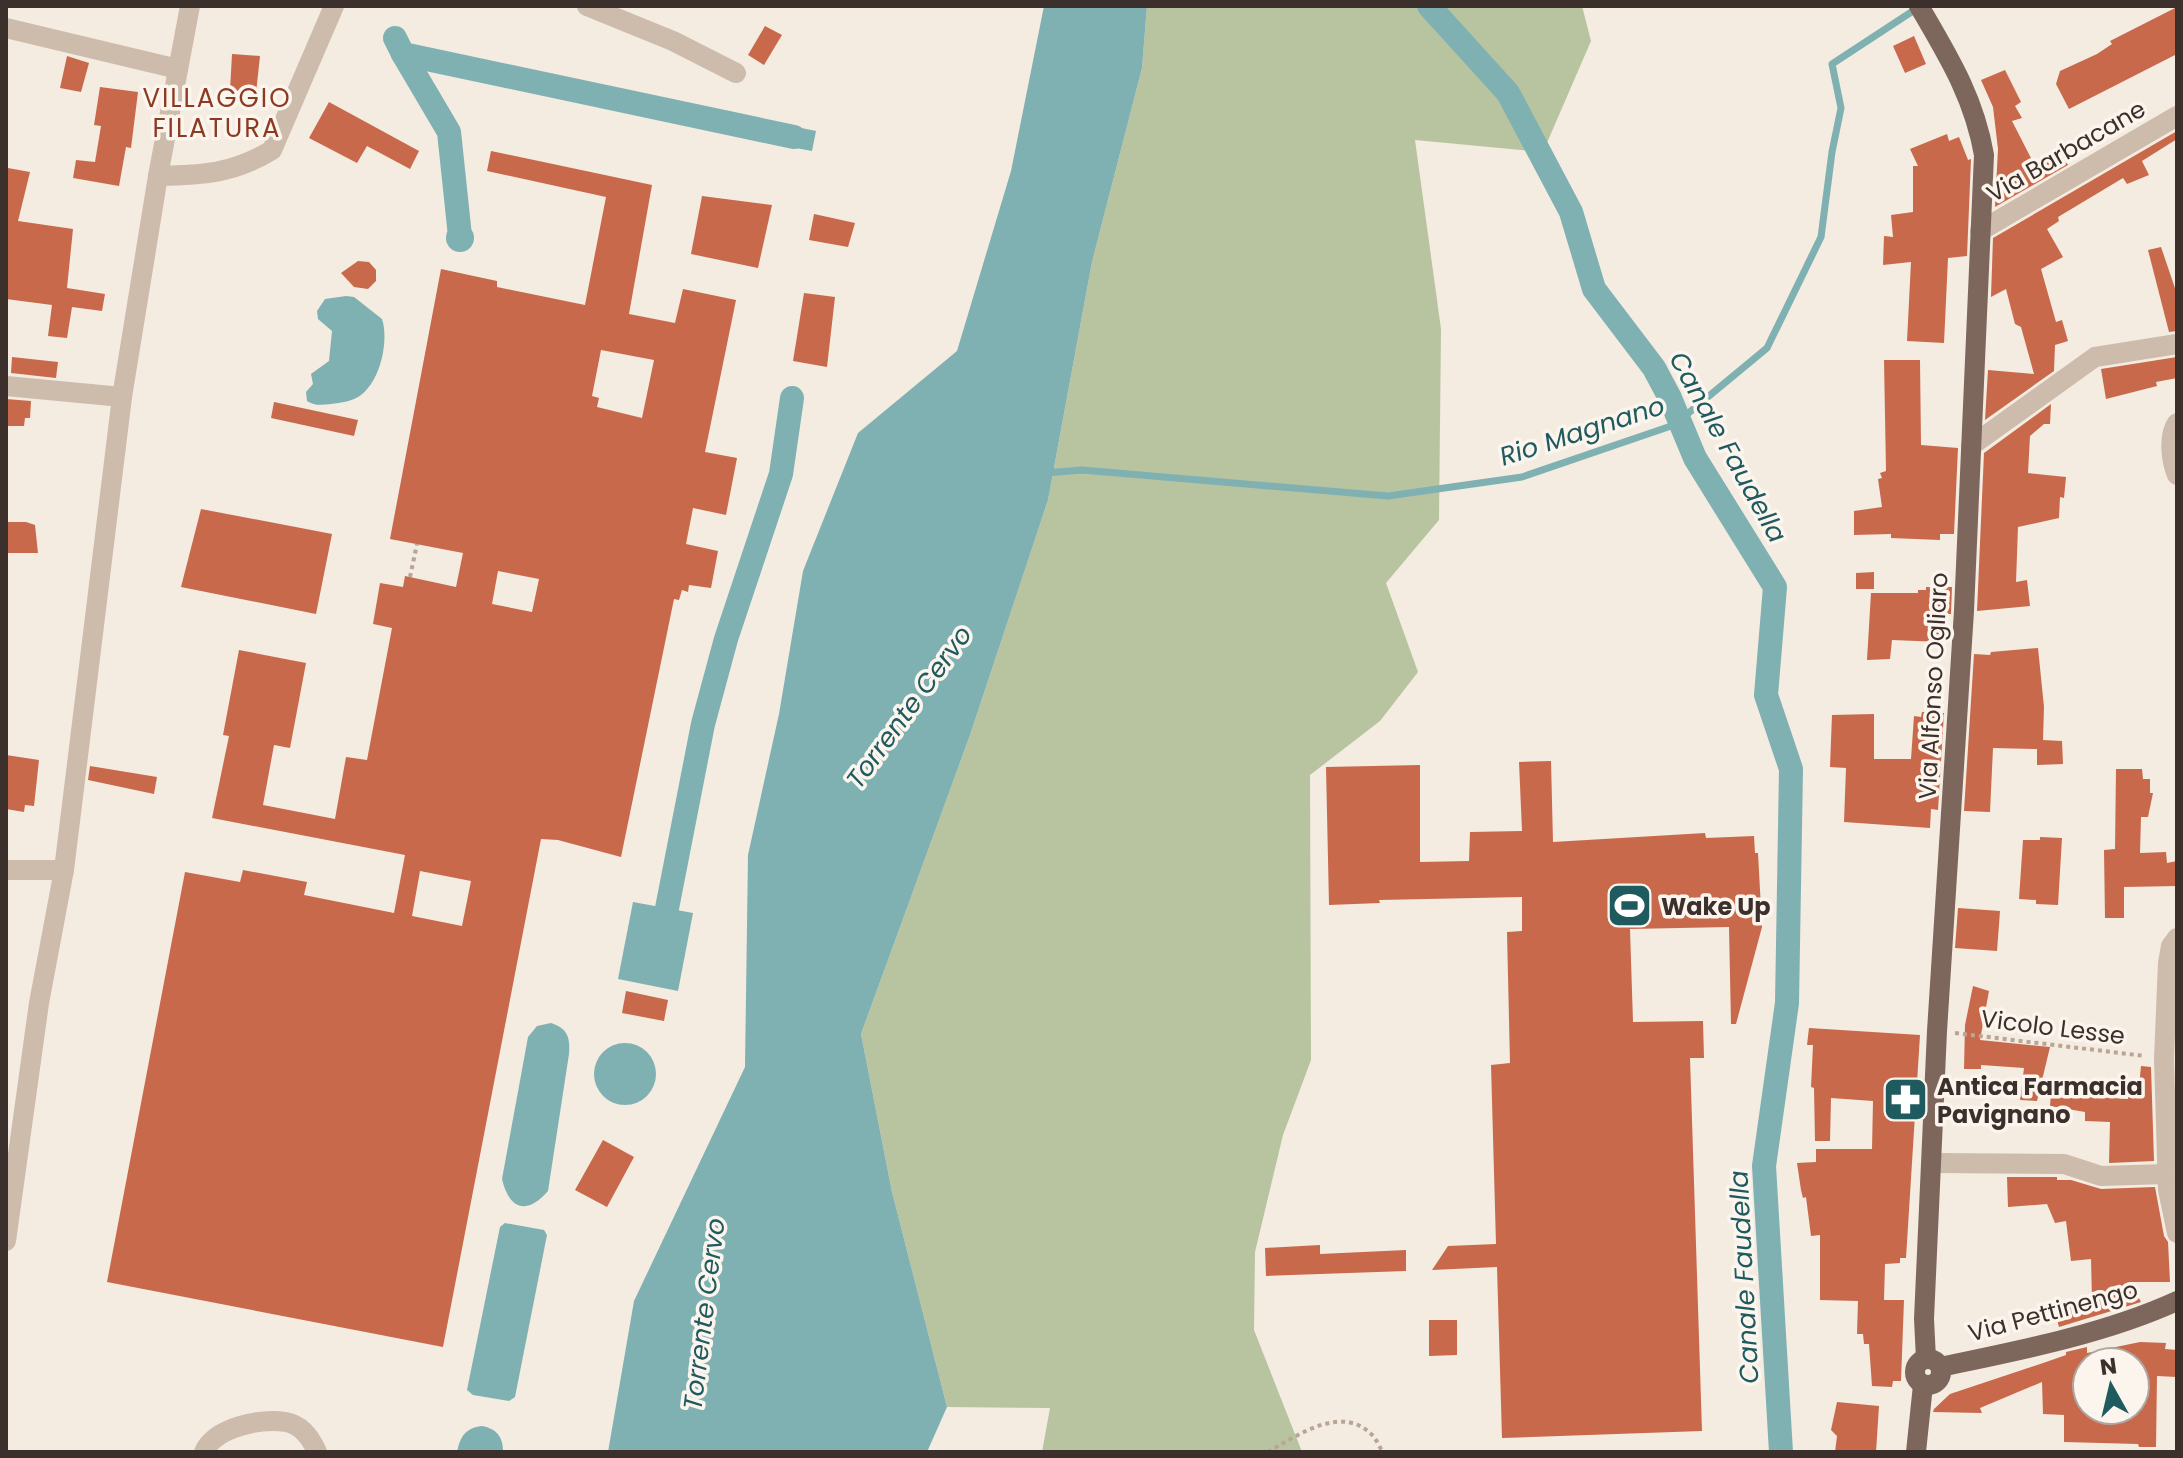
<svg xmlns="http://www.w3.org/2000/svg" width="2183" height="1458" font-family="Poppins,sans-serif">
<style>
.green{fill:#b8c4a0}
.water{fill:#7fb0b2}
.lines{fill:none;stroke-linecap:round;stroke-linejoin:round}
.stream{stroke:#7fb0b2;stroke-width:7}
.canal{stroke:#7fb0b2;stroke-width:24}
.building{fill:#c8694b;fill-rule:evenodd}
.path{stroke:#b9a596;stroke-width:4;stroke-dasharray:4 4;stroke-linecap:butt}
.minor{stroke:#cdbbac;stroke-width:20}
.major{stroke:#7d675c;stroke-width:20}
.labels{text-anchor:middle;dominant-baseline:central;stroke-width:7;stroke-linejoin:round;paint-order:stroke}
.street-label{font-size:24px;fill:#3b302b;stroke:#fbf5ee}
.poi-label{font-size:24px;font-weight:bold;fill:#3b302b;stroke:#fbf5ee;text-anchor:start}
.neighbourhood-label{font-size:26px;letter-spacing:2px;fill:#8c3b22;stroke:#fbf5ee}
.water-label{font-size:26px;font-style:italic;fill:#1f5a5e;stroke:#fbf5ee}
</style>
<rect width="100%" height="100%" fill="#f4ebe1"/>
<!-- green -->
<path class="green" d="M1147 6H1582L1591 41 1543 152 1415 140 1441 329 1439 520 1386 583 1418 672 1380 721 1310 775 1311 1060 1283 1135 1255 1252 1254 1330 1302 1452H1042L1050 1408 947 1407 892 1192 861 1034 970 735 1048 500 1092 262 1142 68Z"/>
<!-- water -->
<g class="water">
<path d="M1044 6H1147L1142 68 1092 262 1048 500 970 735 861 1034 892 1192 947 1407 927 1452H608L634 1301 745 1067 748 855 779 714 803 571 858 433 957 351 1011 171Z"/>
<path d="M767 121 816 131 812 151 763 142Z"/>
<circle cx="460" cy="238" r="14"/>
<path d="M346 296 354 297 382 319C389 340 381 380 361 395 354 401 340 403 331 404 322 405 314 406 307 401L306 392 313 384 311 374 329 361 332 331 318 319 317 311 325 299Z"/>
<path d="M633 902 693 913 678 991 618 979Z"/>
<path d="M551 1023C568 1029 570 1037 569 1054L548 1191C526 1216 509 1209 502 1179L528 1037 537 1026Z"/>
<circle cx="625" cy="1074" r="31"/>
<path d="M505 1223 544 1230 547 1235 515 1397 509 1401 473 1395 467 1390 500 1227Z"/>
<path d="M482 1426C497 1429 503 1437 503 1452H457C460 1437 465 1428 482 1426Z"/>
</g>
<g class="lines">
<!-- stream -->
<path class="stream" d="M1045 473 1082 470 1388 496 1522 477 1674 425 1767 348 1821 237 1832 152 1841 108 1832 64 1919 7"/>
<!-- canal -->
<g class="canal">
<path d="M1429 6 1508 93 1571 212 1594 289 1654 368 1670 398 1695 458 1775 587 1766 695 1791 769 1787 1003 1764 1166 1781 1452"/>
<path d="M395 38 403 54 794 137"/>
<path d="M403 54 449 132 460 236"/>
<path d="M661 939 703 724 726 639 781 474 792 398"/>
</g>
</g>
<!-- building -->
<g class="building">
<path d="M2177 7V54L2069 109 2056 84 2060 71 2097 54 2112 44 2110 41Z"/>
<path d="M765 26 782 35 764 65 748 55Z"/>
<path d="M1914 36 1926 64 1905 73 1893 46Z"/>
<path d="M232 54 260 56 256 93 230 90Z"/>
<path d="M67 56 89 63 81 92 60 88Z"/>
<path d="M2005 70 2021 102 2015 106 2022 118 2012 121 2036 168 2061 153 2068 165 1995 207 1998 149 1993 107 1981 80Z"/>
<path d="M100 87 138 92 131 148 126 147 119 186 73 178 76 160 95 162 101 126 94 125Z"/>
<path d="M329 102 419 151 410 169 367 146 357 163 309 138Z"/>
<path d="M2177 131V139L2142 161 2149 175 2127 184 2123 178 2058 217 2059 221 2047 229 2063 257 2041 269 2056 322 2062 320 2068 341 2055 345 2054 371 1985 420 1988 370 2034 374 2021 327 2015 324 2006 289 1991 297 1993 238Z"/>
<path d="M1947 134 1949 141 1959 137 1968 160 1971 159 1967 256 1948 258 1944 343 1907 341 1911 262 1883 265 1884 236 1893 237 1891 215 1913 212V166H1918L1910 149Z"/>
<path d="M491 151 652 185 629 314 675 323 683 289 736 300 705 452 737 458 726 515 693 508 686 544 718 551 711 588 689 585 688 592 682 590 679 600 674 599 621 857 558 840 541 839 443 1347 107 1282 185 872 240 882 243 870 307 882 304 895 394 913 405 855 212 818 229 736 223 735 239 650 306 663 290 748 274 745 263 805 335 819 346 757 367 760 392 628 373 624 380 583 403 587 405 576 456 587 463 553 390 539 441 269 497 281V287L585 305 606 197 487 171ZM601 350 654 360 642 418 597 407 599 398 592 396ZM498 571 539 579 532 612 492 604ZM420 871 471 881 462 926 412 916Z"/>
<path d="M8 168 30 172 18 221 73 229 67 288 105 294 102 311 72 307 67 338 48 336 52 305 6 299Z"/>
<path d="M702 196 772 205 758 268 691 254Z"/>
<path d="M814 214 855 223 848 247 809 240Z"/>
<path d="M2161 247 2177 294V331L2169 332 2148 250Z"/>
<path d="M358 261 369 262 376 270V281L368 289 354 287 341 273Z"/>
<path d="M804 293 835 297 827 367 793 361Z"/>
<path d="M12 357 58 362 56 378 11 373Z"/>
<path d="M2177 357V378L2156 382 2157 386 2106 399 2101 369Z"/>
<path d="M1884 360H1920L1921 445 1958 448 1954 534H1940V540L1891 538V534L1854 535V511L1882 507 1878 479 1882 478 1880 473 1886 471Z"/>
<path d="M6 399 31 401 30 418H25L24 426H6Z"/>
<path d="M274 402 358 420 354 436 271 418Z"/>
<path d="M2051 404 2050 424H2044L2030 436 2028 473 2066 477 2064 498 2060 497 2059 518 2018 527 2016 582 2027 580 2030 606 1977 611 1984 453Z"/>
<path d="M201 509 332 534 316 614 181 587Z"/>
<path d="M6 522H26L35 525 38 553H6Z"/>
<path d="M1874 572V589H1856V573Z"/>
<path d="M1926 587H1952L1951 614H1944L1942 642 1892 640 1890 659 1867 660 1871 593H1918V590H1926Z"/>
<path d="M2038 648 2044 707 2043 740 2062 741 2063 764 2037 765V749L1993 748 1990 812 1964 811 1974 654 1990 655 1991 652Z"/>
<path d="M1922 712 1944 713 1938 810 1931 809 1930 828 1844 822 1846 768 1830 767 1832 715 1874 714V759H1911L1914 716 1921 717Z"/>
<path d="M6 755 39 760 34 806 25 805 24 812 6 809Z"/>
<path d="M1551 761 1553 842 1705 833 1706 838 1754 836 1755 853H1758L1762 927 1736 1024H1731L1729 927 1630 929 1633 1022 1703 1021 1704 1058H1690L1702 1431 1502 1438 1497 1267 1432 1270 1448 1246 1496 1244 1491 1065 1510 1063 1507 932 1522 931V897L1379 900 1380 903 1329 905 1326 767 1420 765V862L1469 861 1470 832 1522 831 1519 762Z"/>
<path d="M90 766 157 777 154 794 88 780Z"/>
<path d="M2116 769H2142L2143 779H2150V793H2153L2148 817H2141L2140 853 2166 852 2167 863 2177 861V886L2124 887V918H2105L2104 850 2115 849Z"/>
<path d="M2040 837 2062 838 2058 905 2036 904V900L2019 899 2023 840H2040Z"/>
<path d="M1958 908 2000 911 1997 951 1955 948Z"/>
<path d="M1973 986 1989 991 1980 1040 2050 1047 2037 1101 2020 1100 2024 1068 1981 1065V1069H1964L1965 1025Z"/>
<path d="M626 991 668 1000 664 1021 622 1013Z"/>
<path d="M1809 1028 1920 1035 1906 1258H1900V1263L1885 1264 1884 1300H1904L1901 1381H1893L1892 1387 1872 1386 1869 1344H1864L1863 1334H1857L1858 1301 1820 1300V1235L1811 1236 1806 1197 1803 1198 1801 1190 1797 1163 1816 1162V1149H1872L1873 1101 1831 1098 1830 1141H1815L1814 1088 1811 1087 1813 1045H1807Z"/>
<path d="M2141 1066 2151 1067 2154 1161 2109 1163 2110 1122 2085 1121V1112L2050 1106 2051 1094 2128 1099V1087H2139Z"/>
<path d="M603 1140 634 1157 607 1207 575 1190Z"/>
<path d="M2007 1177H2057V1180H2071L2101 1189 2155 1187 2164 1236 2168 1242 2170 1282H2130L2141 1302 2059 1327 2055 1312 2092 1300 2091 1259 2071 1261 2066 1221 2055 1223 2047 1204 2008 1207Z"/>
<path d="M1320 1245V1254L1406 1250V1271L1266 1276 1265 1248Z"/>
<path d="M1429 1320H1457V1355L1429 1356Z"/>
<path d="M2140 1342 2166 1343 2165 1349 2177 1350V1377L2157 1376 2156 1447H2139L2138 1444 2064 1442V1415L2043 1414 2042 1382 1980 1408 1982 1413 1933 1412 1934 1409 1950 1394 2046 1362 2066 1355V1352L2087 1347V1353ZM2087 1362H2135V1410H2087Z"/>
<path d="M1837 1402 1879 1406 1876 1452H1835L1837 1436 1831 1430Z"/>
</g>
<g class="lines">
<!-- path -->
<g class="path">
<path d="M410 577 417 544"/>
<path d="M1955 1033 2145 1056"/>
<path d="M1268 1452C1298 1435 1343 1403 1373 1436 1377 1440 1379 1447 1383 1452"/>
</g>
<!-- minor -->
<g class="minor">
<path d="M587 6 673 41 736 73"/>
<path d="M6 28 178 69"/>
<path d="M158 176C202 175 233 174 272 150L334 6"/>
<path d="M1980 231 2177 116"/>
<path d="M6 386 122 397"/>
<path d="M2177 423C2168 436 2171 461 2177 475"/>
<path d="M1971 446 2095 357 2177 344"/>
<path d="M6 870H64"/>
<path d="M2177 938 2171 946 2168 963 2164 1059 2168 1190 2177 1233"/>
<path d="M1933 1163 2064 1164 2101 1176 2167 1174"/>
<path d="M6 1241 39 1003 64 870 122 397 158 176 190 6"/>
<path d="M204 1452C215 1427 261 1418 286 1422 301 1425 311 1438 317 1452"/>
</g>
<!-- major -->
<g class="major">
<path d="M1919 6C1948 56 1974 97 1984 155L1964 611 1937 1031 1924 1319 1926 1359"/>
<circle cx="1928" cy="1372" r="13"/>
<path d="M1940 1367C2017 1351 2105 1334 2177 1301"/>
<path d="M1916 1452 1923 1385"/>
</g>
</g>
<!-- icons -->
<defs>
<symbol id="stadium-square" viewBox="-11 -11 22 22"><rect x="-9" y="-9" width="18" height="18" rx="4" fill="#1f5a5e" stroke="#fbf5ee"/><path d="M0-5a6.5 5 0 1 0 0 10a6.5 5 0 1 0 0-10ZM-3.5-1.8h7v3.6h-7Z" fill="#fff"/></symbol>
<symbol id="pharmacy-square" viewBox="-11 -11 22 22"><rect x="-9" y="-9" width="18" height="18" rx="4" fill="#1f5a5e" stroke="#fbf5ee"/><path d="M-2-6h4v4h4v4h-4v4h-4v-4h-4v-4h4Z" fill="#fff"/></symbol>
</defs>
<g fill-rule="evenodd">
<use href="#stadium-square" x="1604" y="880" width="51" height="51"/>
<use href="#pharmacy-square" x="1880" y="1074" width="51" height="51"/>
</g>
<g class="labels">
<!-- street labels -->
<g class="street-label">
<text transform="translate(2066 151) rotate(-30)">Via Barbacane</text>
<text transform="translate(1933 686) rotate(-87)">Via Alfonso Ogliaro</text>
<text transform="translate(2053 1027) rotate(7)">Vicolo Lesse</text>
<text transform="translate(2053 1311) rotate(-15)">Via Pettinengo</text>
</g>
<!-- poi labels -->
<g class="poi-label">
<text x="1661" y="906">Wake Up</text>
<text x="1937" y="1086">Antica Farmacia<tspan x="1937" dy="28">Pavignano</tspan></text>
</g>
<!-- neighbourhood labels -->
<g class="neighbourhood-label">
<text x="217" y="98">VILLAGGIO<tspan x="217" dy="30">FILATURA</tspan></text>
</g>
<!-- water labels -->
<g class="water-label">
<text transform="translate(1582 431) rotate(-18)">Rio Magnano</text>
<text transform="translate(1728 447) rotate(61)">Canale Faudella</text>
<text transform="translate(909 707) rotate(-54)">Torrente Cervo</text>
<text transform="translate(1744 1277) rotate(-93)">Canale Faudella</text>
<text transform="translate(704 1314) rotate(-83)">Torrente Cervo</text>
</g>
</g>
<!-- border -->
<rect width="2183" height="1458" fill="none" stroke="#3b302b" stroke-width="16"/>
<!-- north arrow -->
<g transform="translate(2111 1386) rotate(352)"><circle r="38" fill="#fbf5ee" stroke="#aea6a0" stroke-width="2"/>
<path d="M0-6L14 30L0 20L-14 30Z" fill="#1f5a5e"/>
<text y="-12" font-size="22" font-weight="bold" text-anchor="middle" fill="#3b302b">N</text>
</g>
</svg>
